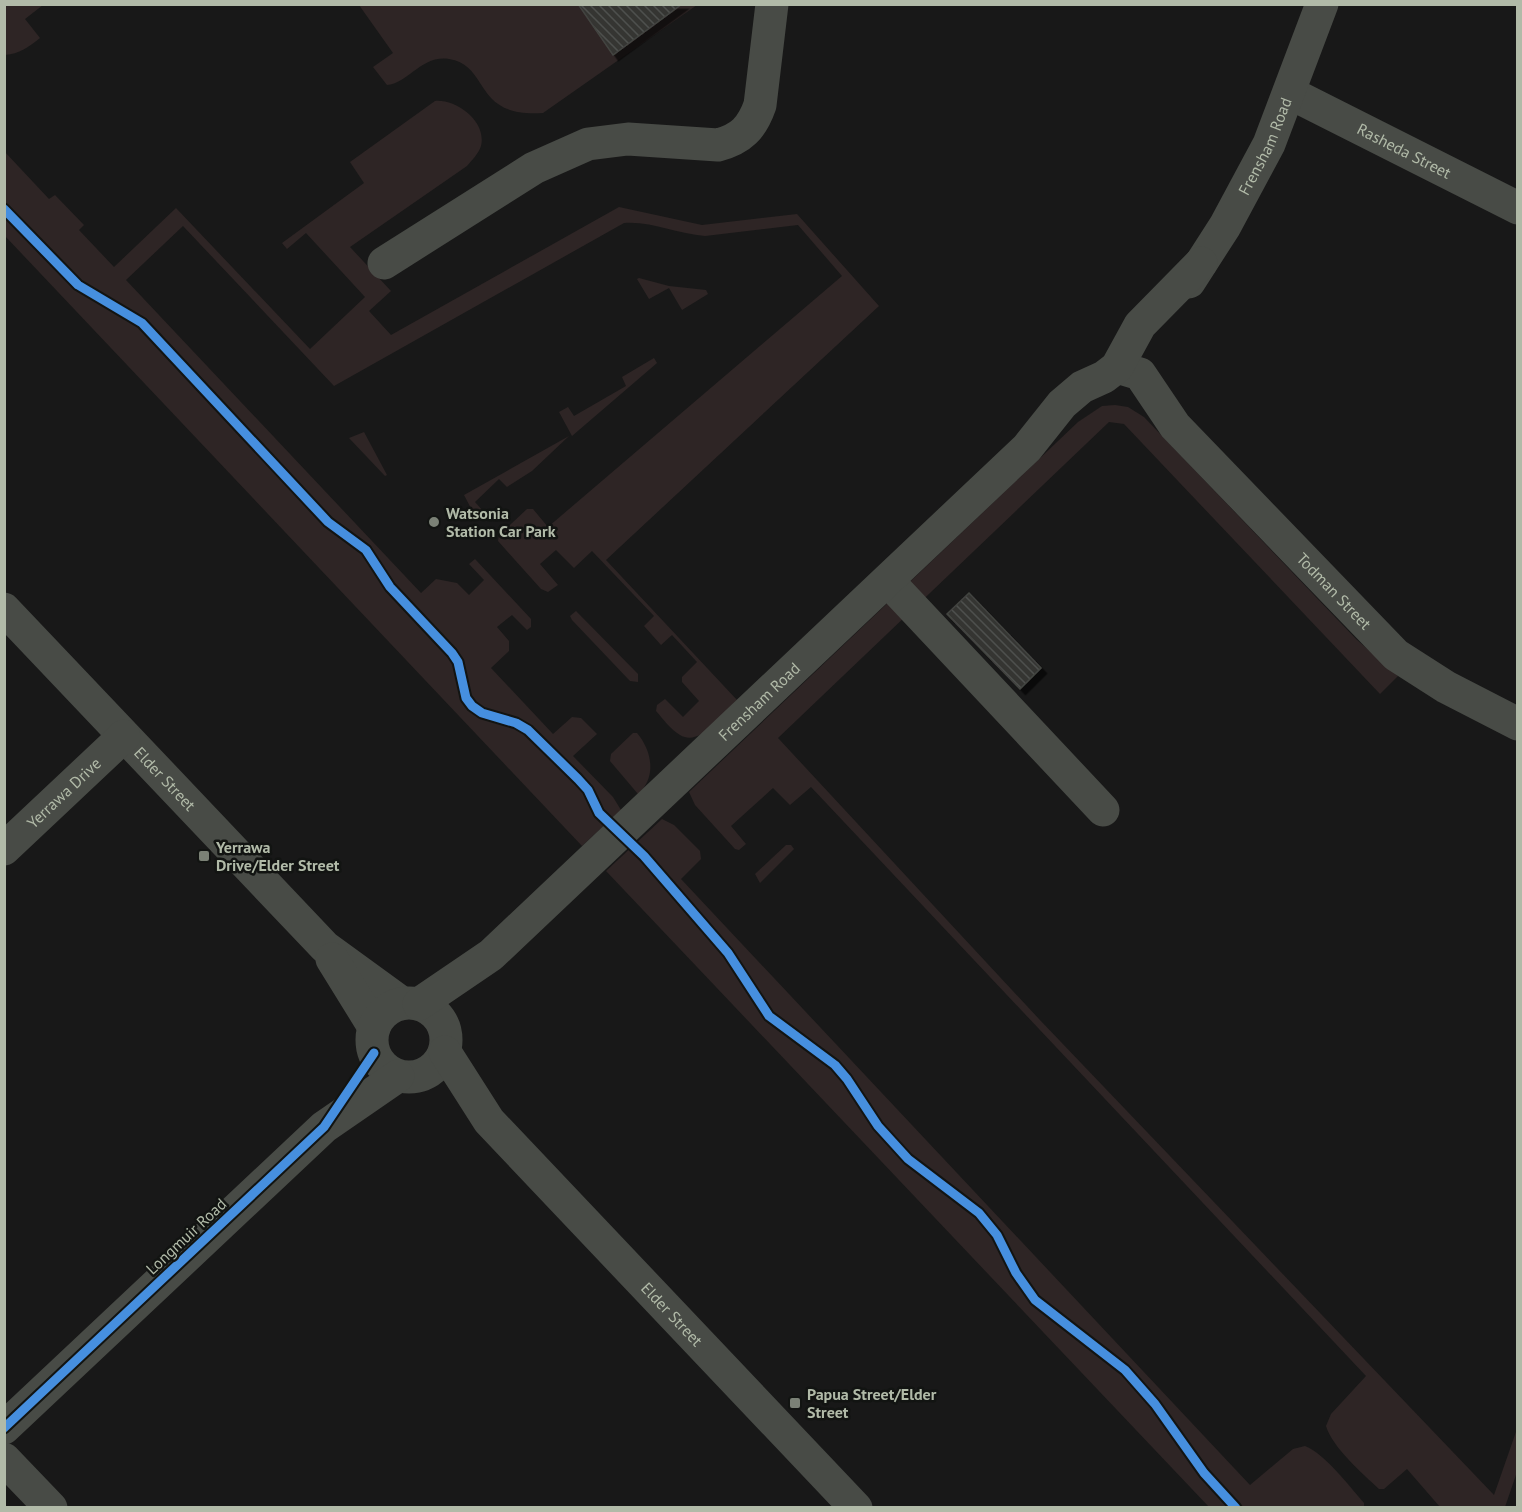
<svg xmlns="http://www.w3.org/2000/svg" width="1522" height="1512" font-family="'PT Sans',sans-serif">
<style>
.green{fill:#2e2525}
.building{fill:url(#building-back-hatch);stroke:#434441;stroke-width:1.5;filter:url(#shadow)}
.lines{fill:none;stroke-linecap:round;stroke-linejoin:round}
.minor{stroke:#484b46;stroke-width:33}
.cycleway-casing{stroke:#121412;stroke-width:13}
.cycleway{stroke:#468fdf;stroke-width:9}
.poi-dot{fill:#7b8176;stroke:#121412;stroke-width:2}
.labels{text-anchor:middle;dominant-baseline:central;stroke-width:5;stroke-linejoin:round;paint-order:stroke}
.street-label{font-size:16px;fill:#b1baa8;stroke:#121412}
.poi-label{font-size:16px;font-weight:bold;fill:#b1baa8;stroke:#121412;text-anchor:start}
</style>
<defs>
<pattern id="building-back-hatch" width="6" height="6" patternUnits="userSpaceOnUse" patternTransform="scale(1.5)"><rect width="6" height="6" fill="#343533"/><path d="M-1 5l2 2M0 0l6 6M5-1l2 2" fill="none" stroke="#4f504e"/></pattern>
<filter id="shadow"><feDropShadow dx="5.5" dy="5.5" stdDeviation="0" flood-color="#0009"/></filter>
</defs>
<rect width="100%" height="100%" fill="#181818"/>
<!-- green -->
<g class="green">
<path d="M4 5H43L25 19 40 38C29 47 19 54 5 55Z"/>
<path d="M359 5H697L543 113C472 118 491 66 449 59 421 55 408 84 387 85L373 67 393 53Z"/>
<path d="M435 101C456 99 487 121 481 146 479 153 472 160 467 166L350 247 391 291 369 311 391 335 619 207 702 225 797 214 879 306 606 560 737 700C724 712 700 748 680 735 671 730 663 719 656 711L657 705 665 699 683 717 699 701 682 682V677L697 662 672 635 661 645 644 626 654 616 592 551 574 568 556 550 540 564 558 585 548 592 541 589 498 541 499 535 527 509H533L548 527 842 276 798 225 705 236C677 234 652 221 624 223L334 386 183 226 126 280 421 593 436 579 457 583 469 595 484 580 469 564 475 559 531 619V627L527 630 512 615 497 627 509 641V651L491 668 553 734 572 717 581 718 597 734 573 756 613 797 621 810 582 846 5 236 4 151 49 199 55 195 84 225 79 230 114 267 176 208 310 349 365 297 306 233 287 249 282 243 364 183 350 162Z"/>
<path d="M639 278 669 286 706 290 708 294 682 310 669 288 649 299 637 279Z"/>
<path d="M654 358 657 363 572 436 559 412 568 407 574 416 626 386 622 377Z"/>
<path d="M1115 405 1128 407 1144 417 1356 639 1398 676 1380 694 1124 424 1109 422 778 738 1039 1019 1494 1495 1517 1429V1472L1505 1507H1440L1407 1469 1384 1489H1379C1363 1474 1332 1447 1326 1426L1331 1414 1366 1376 811 787 790 805 773 788 731 826 746 844 739 850 735 849 695 805 689 792 1078 422 1102 406Z"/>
<path d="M364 432 387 475 385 476 349 438Z"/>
<path d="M569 436 532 471 507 487 499 479 475 502 483 511 475 516 464 495Z"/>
<path d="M576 611 638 674V682L630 681 572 620 570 616Z"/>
<path d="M633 733H637C652 751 657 777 638 794L610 761 611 754Z"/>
<path d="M662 819 674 825 700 851 701 859 681 879 1250 1485 1293 1449 1305 1446C1325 1454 1350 1487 1364 1503V1507H1209L606 871Z"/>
<path d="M786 845H791L794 849 760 883 755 874Z"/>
</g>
<!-- building -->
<g class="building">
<path d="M578 4H682L613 55Z"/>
<path d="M969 593 1041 668 1020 689 947 614Z"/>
</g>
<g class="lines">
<!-- minor -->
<g class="minor">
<path id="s1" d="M1290 93 1518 208"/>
<path d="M384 263 534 168 588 144 628 139 718 145C741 139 752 128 760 105L772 4"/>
<path id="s2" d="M1189 282 1225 226 1269 144 1322 4"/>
<path id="s3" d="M1117 367 1140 374 1175 426 1396 655 1446 687 1518 724"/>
<path d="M888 581 1103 810"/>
<path id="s4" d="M4 609 325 947 402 1003"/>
<path id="s5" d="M4 849 124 736"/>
<path d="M332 959 374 1027"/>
<circle cx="409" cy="1040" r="37"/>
<path id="s6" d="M419 1004 491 955 1027 448 1062 404 1082 387 1104 377 1117 367 1140 325 1201 263"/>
<path id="s7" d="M445 1052 489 1121 856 1508"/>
<path d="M4 1428 324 1127 398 1076"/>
<path d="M4 1459 51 1508"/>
</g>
<defs>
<g id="cycleway">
<path d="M4 209 78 285 142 323 328 522 366 550 390 587 452 653 458 662 466 698 472 706 482 713 516 723 528 730 578 779 588 790 599 813 644 856 728 953 769 1016 835 1065 847 1079 878 1126 908 1159 979 1213 997 1235 1016 1273 1035 1300 1125 1370 1155 1404 1204 1473 1236 1508"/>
<path d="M4 1428 324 1127 374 1053"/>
</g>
</defs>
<!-- cycleway casing -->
<use href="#cycleway" class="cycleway-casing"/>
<!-- cycleway -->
<use href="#cycleway" class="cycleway"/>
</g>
<!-- markers -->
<g class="poi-dot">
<circle cx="434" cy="522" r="6"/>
<rect x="198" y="850" width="12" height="12" rx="3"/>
<rect x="789" y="1397" width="12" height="12" rx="3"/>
</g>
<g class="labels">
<!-- street labels -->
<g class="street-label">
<text stroke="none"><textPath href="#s2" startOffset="156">Frensham Road</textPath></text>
<text stroke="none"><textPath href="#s1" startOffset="128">Rasheda Street</textPath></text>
<text stroke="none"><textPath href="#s3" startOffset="316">Todman Street</textPath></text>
<text stroke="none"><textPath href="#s6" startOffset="456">Frensham Road</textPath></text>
<text stroke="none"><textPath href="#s4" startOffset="234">Elder Street</textPath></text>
<text stroke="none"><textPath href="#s5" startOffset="82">Yerrawa Drive</textPath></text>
<text transform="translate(186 1236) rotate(-43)">Longmuir Road</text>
<text stroke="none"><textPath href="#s7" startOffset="348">Elder Street</textPath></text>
</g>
<!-- poi labels -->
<g class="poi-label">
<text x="446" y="513">Watsonia<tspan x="446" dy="18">Station Car Park</tspan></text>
<text x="216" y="847">Yerrawa<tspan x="216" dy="18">Drive/Elder Street</tspan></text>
<text x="807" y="1394">Papua Street/Elder<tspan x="807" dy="18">Street</tspan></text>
</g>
</g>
<!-- border -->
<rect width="1522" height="1512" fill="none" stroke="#b1baa8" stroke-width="12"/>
</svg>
